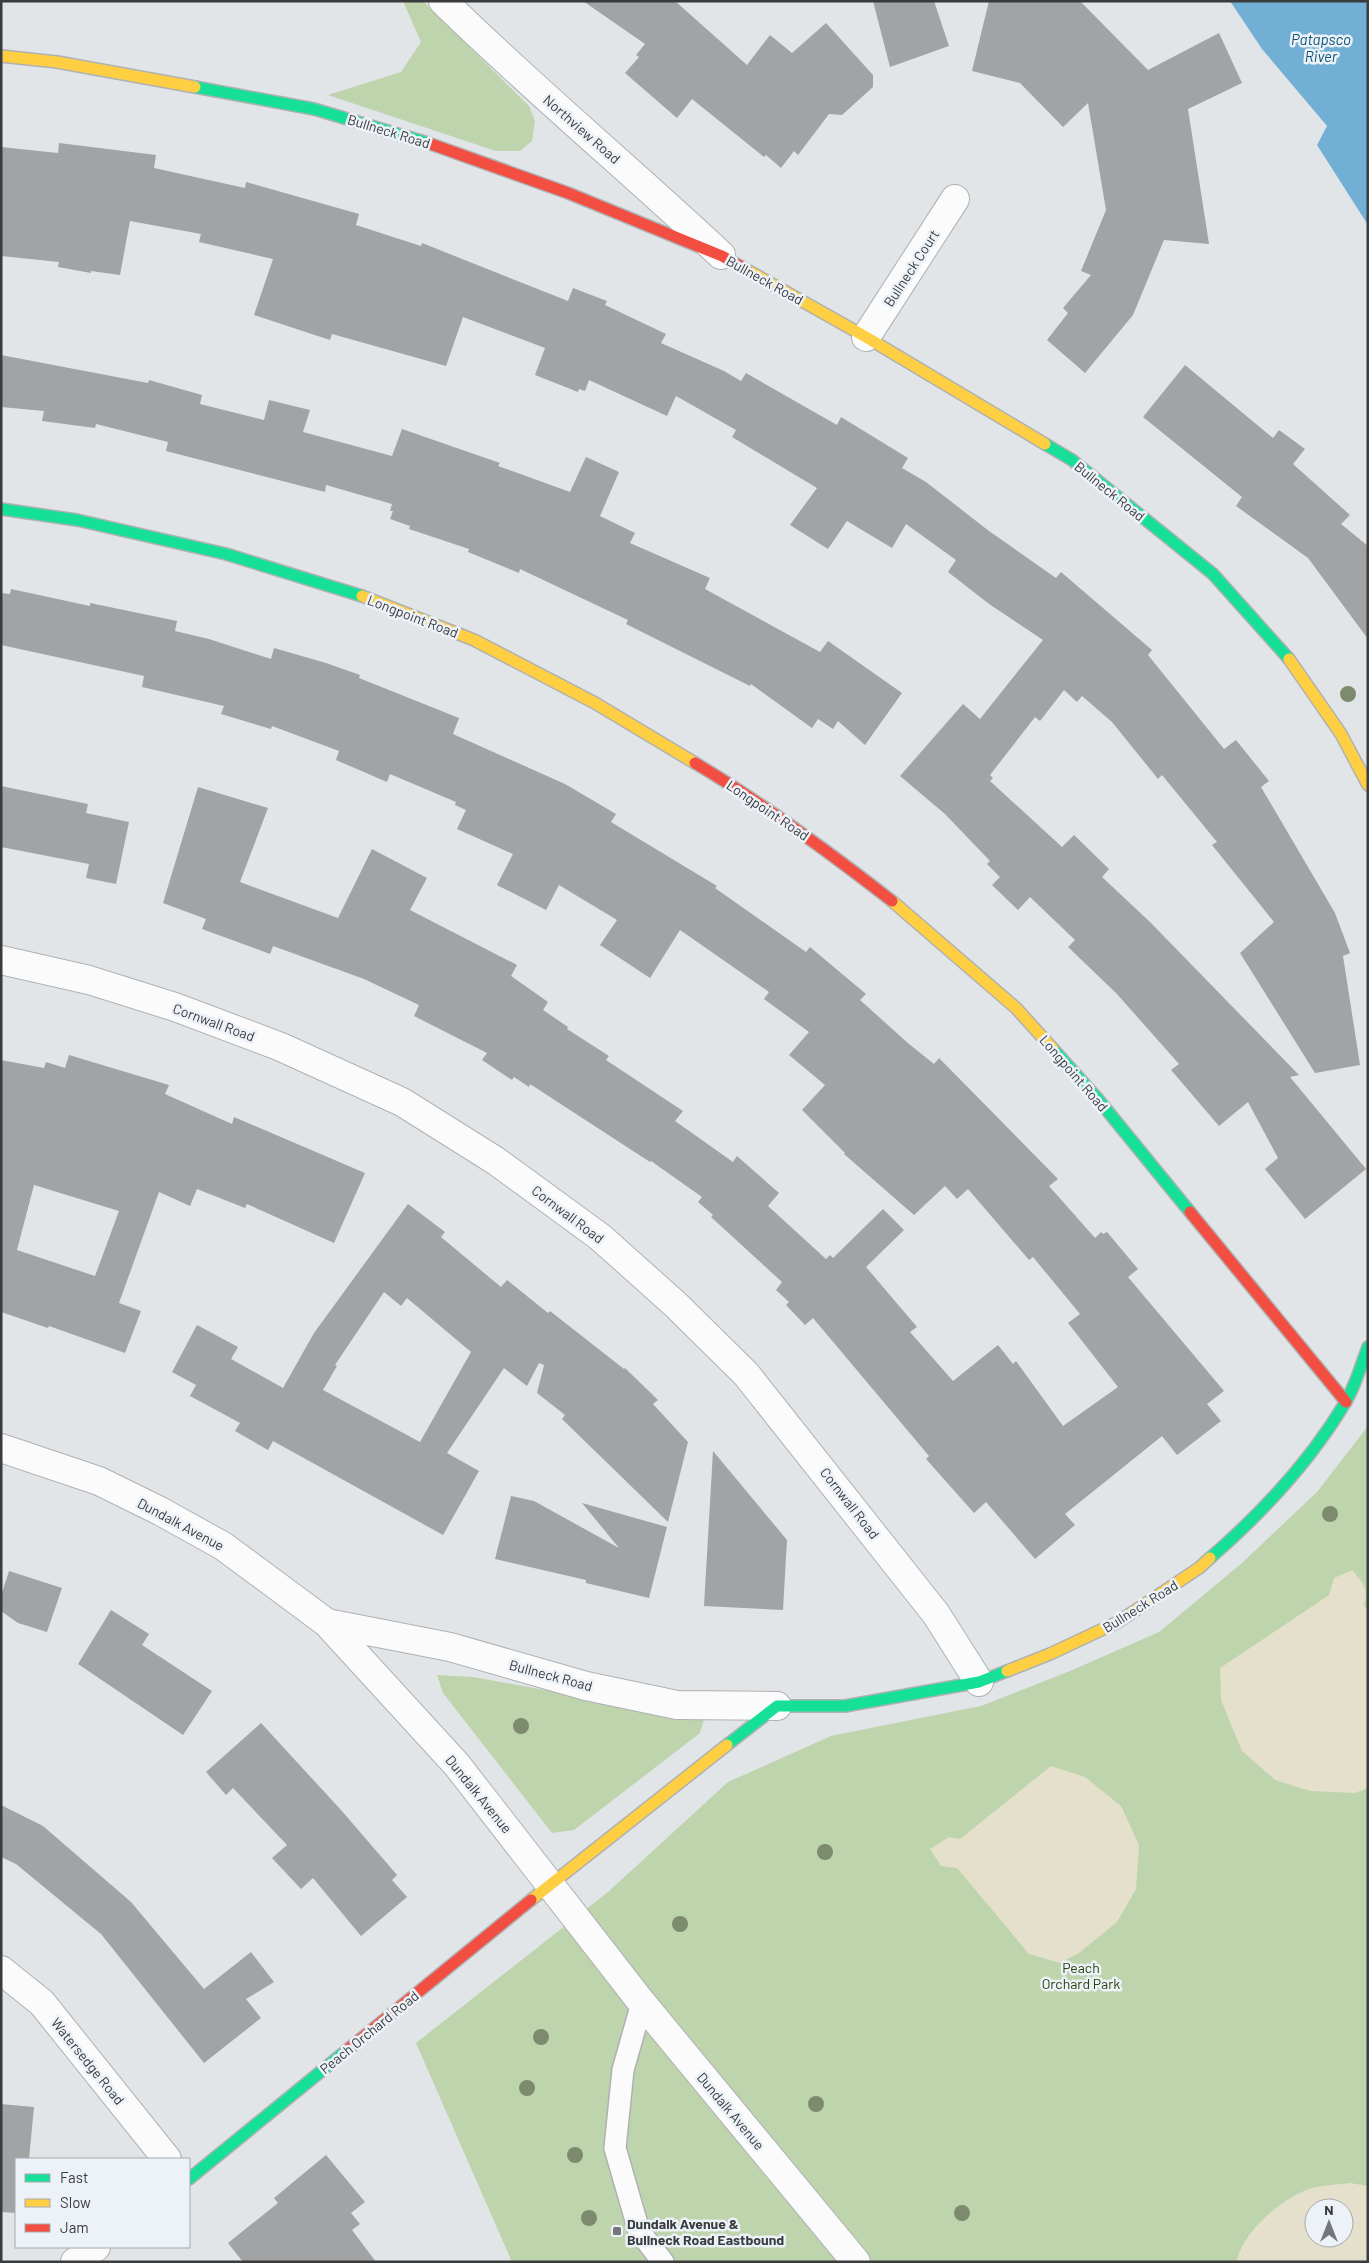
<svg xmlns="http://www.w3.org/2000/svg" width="1369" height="2263" font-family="Barlow,sans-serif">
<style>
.green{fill:#bdd4ac;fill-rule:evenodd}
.sand{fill:#e4e0cc;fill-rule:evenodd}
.water{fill:#71b0d4}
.building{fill:#a1a3a5;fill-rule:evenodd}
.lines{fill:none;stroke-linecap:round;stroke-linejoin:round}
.lane-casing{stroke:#afb1b3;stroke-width:24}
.street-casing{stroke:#afb1b3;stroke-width:30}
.fast-casing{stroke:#afb1b3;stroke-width:14}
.slow-casing{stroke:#afb1b3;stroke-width:14}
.jam-casing{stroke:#afb1b3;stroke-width:14}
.lane{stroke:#fbfbfc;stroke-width:21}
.street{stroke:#fbfbfc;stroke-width:28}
.fast{stroke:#16e098;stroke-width:11}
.slow{stroke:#ffcf43;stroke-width:11}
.jam{stroke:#f24e42;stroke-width:11}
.tree{fill:#7c8b6d}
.poi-dot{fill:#747679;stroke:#ecf2f8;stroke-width:2}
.labels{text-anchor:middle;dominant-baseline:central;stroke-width:5;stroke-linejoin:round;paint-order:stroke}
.street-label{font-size:14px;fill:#393b3d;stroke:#ecf2f8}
.park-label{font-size:14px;fill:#284109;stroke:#ecf2f8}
.poi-label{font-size:14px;font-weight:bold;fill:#393b3d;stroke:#ecf2f8;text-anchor:start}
.water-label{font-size:15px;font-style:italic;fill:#0f5476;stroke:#ecf2f8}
</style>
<rect width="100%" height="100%" fill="#e2e5e8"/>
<!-- green -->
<g class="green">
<path d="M403 1H423L529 106 535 121 532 141 520 151H496L328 95 401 72 421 42Z"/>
<path d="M1368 1426V2262H512L416 2043 608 1892 728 1782 831 1736 981 1706 1070 1671 1159 1632 1242 1563 1317 1492ZM1314 2208H1344V2238H1314Z"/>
<path d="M437 1675 473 1677 704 1719 700 1733 574 1830 552 1833 443 1693Z"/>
</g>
<!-- sand -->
<g class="sand">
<path d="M1352 1570C1363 1583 1369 1588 1364 1605L1368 1611V1788L1355 1793 1310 1791 1275 1780 1242 1751 1221 1700 1220 1668 1329 1595 1334 1578Z"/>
<path d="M1051 1766 1085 1777 1121 1806 1139 1845 1136 1889 1117 1922 1079 1953 1060 1963 1029 1954 957 1868 941 1866 930 1849 949 1837 960 1839Z"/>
<path d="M1350 2183 1368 2186V2262H1237C1241 2234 1279 2201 1304 2191 1317 2185 1336 2185 1350 2183ZM1314 2208H1344V2238H1314Z"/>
</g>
<!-- water -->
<path class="water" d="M1230 1H1368V225L1317 145 1327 126 1262 49Z"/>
<!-- building -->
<g class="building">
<path d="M583 1H675L747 65 770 35 792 53 826 23 873 75V87L842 115 829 114 798 155 794 151 781 168 766 155 764 157 692 99 677 118 625 73 639 57 636 55 645 44Z"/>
<path d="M873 1H934L949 46 890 67Z"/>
<path d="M989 1H1080L1148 70 1219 33 1242 83 1188 109 1209 244 1164 240 1133 315 1085 373 1047 340 1068 313 1063 308 1091 275 1081 271 1106 210 1088 103 1063 127 1020 83 972 71Z"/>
<path d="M59 143 156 155 154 168 245 188 246 182 359 214 356 225 421 246 422 243 568 301 573 288 607 301 605 305 666 334 661 343 724 371 741 381 746 373 837 425 841 417 908 458 902 468 926 482 989 531 1056 578 1061 572 1152 650 1148 655 1224 749 1236 740 1269 781 1261 787 1335 913 1350 953 1343 956 1360 1065 1315 1073 1240 953 1274 922 1212 845 1217 842 1162 775 1158 779 1112 722 1082 696 1077 702 1064 690 1040 721 1035 717 990 775 993 778 990 781 1062 847 1074 835 1109 869 1102 877 1150 922 1299 1075 1290 1077 1366 1169 1305 1219 1265 1169 1278 1158 1248 1102 1219 1126 1171 1070 1179 1064 1116 993 1068 947 1075 940 1030 897 1018 910 992 885 1000 877 987 864 990 861 945 814 900 776 963 704 980 719 1043 640 989 604 948 572 956 560 906 524 892 548 847 521 828 549 790 525 817 488 732 437 736 430 676 396 667 416 589 380 585 391 579 389 578 392 535 375 545 348 463 317 446 366 332 334 330 340 254 315 273 259 199 242 201 234 130 221 120 275 91 271V273L58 267 59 262 1 256V147L58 153Z"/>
<path d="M1 355 148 383 149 380 202 395 200 404 264 420 269 400 310 410 303 432 392 456 402 429 500 463 498 466 570 492 586 457 619 472 600 516 635 533 630 543 710 578 705 589 820 652 828 641 902 693 865 745 838 721 833 729 818 719 812 728 751 684 750 686 626 624 628 620 520 569 519 573 468 552 469 549 409 529 410 526 390 519 393 511H390L392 504 326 485 325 492 166 451 168 442 96 424 95 428 42 421 44 411 1 407Z"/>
<path d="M1185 365 1273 438 1279 430 1305 449 1293 464 1350 515 1341 524 1368 546V639L1308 558 1236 506 1242 497 1143 417Z"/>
<path d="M11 589 90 606V603L177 621 175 631 209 639 271 659 274 648 326 663 360 675 359 678 459 718 453 734 565 784 616 814 611 822 717 886 715 888 806 952 810 947 866 994 860 1000 909 1044 934 1064 939 1058 1058 1179 1049 1186 1095 1238 1101 1232 1103 1234 1107 1232 1138 1269 1128 1277 1224 1391 1207 1404 1221 1421 1177 1455 1162 1436 1065 1514 1075 1525 1035 1559 986 1502 974 1513 926 1459 929 1456 813 1318 805 1325 786 1305 789 1302 776 1290 782 1282 711 1217 713 1215 698 1202 702 1197 651 1161 650 1162 530 1084 529 1087 514 1077 512 1080 482 1060 487 1053 414 1016 419 1005 364 979 273 946 270 954 202 929 206 919 163 903 198 787 268 808 240 882 338 918 372 849 427 878 410 910 517 965 511 976 548 1002 543 1010 568 1027 567 1029 609 1056 606 1060 683 1111 675 1121 733 1162 737 1156 779 1193 768 1206 826 1259 830 1255 833 1258 883 1209 904 1230 866 1267 917 1327 910 1332 953 1381 998 1345 1013 1364 1016 1361 1063 1426 1118 1387 1068 1323 1080 1314 1033 1257 1029 1260 968 1189 957 1199 945 1186 914 1215 844 1154 845 1153 802 1110 825 1085 789 1055 809 1032 764 999 769 992 680 930 650 978 600 945 617 920 559 885 546 910 497 885 513 854 457 829 466 810 455 805 456 802 390 774 387 782 336 760 339 751 272 726 271 729 221 714 224 706 142 687 144 676 1 645V593L10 594Z"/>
<path d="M1 786 88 804 86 813 129 822 116 884 86 878 89 864 1 847Z"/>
<path d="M69 1055 169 1085 165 1094 232 1124 234 1117 365 1173 334 1243 247 1204 245 1208 197 1189 190 1206 159 1192 119 1303 141 1311 125 1353 49 1326 48 1328 1 1312V1060L44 1068 46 1062 65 1068ZM34 1185 119 1211 95 1276 17 1250Z"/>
<path d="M408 1204 445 1232 441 1237 501 1287 507 1280 548 1313 550 1311 624 1369 625 1368 658 1400 653 1404 688 1442 668 1522 562 1419 565 1415 537 1393 544 1365 539 1363 527 1386 504 1368 447 1453 479 1471 443 1535 273 1441 268 1450 235 1431 240 1423 190 1396 196 1385 172 1372 197 1325 238 1347 231 1359 283 1388 314 1333ZM384 1292 401 1306 407 1298 471 1352 420 1442 323 1390 337 1366 335 1365Z"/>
<path d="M713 1451 787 1540 783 1610 704 1606Z"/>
<path d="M511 1496 534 1501 619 1548 582 1503 667 1527 649 1598 586 1583V1580L495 1559Z"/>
<path d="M9 1571 62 1588 47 1632 18 1623 1 1611V1596Z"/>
<path d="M111 1610 149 1634 142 1645 212 1691 183 1735 78 1664Z"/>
<path d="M261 1723 341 1810 397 1875 392 1880 407 1897 361 1936 313 1878 301 1889 272 1858 287 1845 233 1788 226 1795 206 1772Z"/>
<path d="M1 1805 43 1826 131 1902 204 1989 251 1952 274 1982 246 1999 261 2018 204 2063 101 1934 16 1864 1 1857Z"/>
<path d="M1 2104 34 2107 29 2159H16V2213L1 2212Z"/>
<path d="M326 2155 365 2202 351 2213 360 2224 352 2230 376 2262H243L228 2243 278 2203 274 2198Z"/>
</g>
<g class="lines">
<defs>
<path id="lane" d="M642 2003 623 2070 615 2148 639 2231 663 2262"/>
<g id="street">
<path d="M443 1C533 89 629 169 721 255"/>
<path d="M866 337 955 199"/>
<path d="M1 960 89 980 175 1007 281 1047 402 1102 496 1161 600 1237 675 1304 746 1374 936 1614 979 1682"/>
<path d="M1 1448 99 1481 160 1511 223 1546 327 1623 457 1765 642 2003 856 2262"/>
<path d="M327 1623 450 1647 586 1686 677 1705 777 1706"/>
<path d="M1 1970 42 2003 167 2159"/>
<path d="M75 2262 96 2247"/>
</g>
<g id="fast">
<path d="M195 87 314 109 428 143"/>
<path d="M1045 444 1072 460 1213 574 1289 659"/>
<path d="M1 509 77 520 226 554 362 596"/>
<path d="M1053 1049 1097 1098 1190 1212"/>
<path d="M1210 1558C1262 1513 1309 1463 1345 1403 1355 1387 1361 1365 1368 1347"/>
<path d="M727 1745 777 1706H845L979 1682 1007 1671"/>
<path d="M189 2179 346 2051"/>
</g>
<g id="slow">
<path d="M1 56 57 62 195 87"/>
<path d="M747 270 866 337 1045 444"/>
<path d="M362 596 474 640 595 703 695 763"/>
<path d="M1289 659 1341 734 1368 785"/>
<path d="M892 901 1016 1008 1053 1049"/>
<path d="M1007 1671 1050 1654 1118 1622 1199 1568 1210 1558"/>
<path d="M531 1900 727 1745"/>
</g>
<g id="jam">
<path d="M428 143 568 193 722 256 747 270"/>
<path d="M695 763C764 804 829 852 892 901"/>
<path d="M1190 1212 1346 1402"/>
<path d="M346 2051 531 1900"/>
</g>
</defs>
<!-- lane casing -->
<use href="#lane" class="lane-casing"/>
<!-- street casing -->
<use href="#street" class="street-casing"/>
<!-- fast casing -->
<use href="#fast" class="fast-casing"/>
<!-- slow casing -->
<use href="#slow" class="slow-casing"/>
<!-- jam casing -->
<use href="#jam" class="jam-casing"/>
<!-- lane -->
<use href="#lane" class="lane"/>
<!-- street -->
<use href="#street" class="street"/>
<!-- fast -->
<use href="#fast" class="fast"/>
<!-- slow -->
<use href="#slow" class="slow"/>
<!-- jam -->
<use href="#jam" class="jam"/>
</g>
<!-- trees -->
<g class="tree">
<circle cx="1348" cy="694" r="8"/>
<circle cx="1330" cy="1514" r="8"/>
<circle cx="521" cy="1726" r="8"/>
<circle cx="825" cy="1852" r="8"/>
<circle cx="680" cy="1924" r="8"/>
<circle cx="541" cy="2037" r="8"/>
<circle cx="527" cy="2088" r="8"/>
<circle cx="816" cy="2104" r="8"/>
<circle cx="575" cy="2155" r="8"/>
<circle cx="962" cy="2213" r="8"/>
<circle cx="589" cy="2218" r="8"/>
</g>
<!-- markers -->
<rect class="poi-dot" x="612" y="2226" width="10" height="10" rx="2.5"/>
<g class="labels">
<!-- street labels -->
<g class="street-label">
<text transform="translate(582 129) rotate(41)">Northview Road</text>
<text transform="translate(389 131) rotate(17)">Bullneck Road</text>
<text transform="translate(911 268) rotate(-57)">Bullneck Court</text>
<text transform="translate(765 280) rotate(29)">Bullneck Road</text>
<text transform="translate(1110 491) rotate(39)">Bullneck Road</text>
<text transform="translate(413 616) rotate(21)">Longpoint Road</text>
<text transform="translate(768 810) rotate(34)">Longpoint Road</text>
<text transform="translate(214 1022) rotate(20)">Cornwall Road</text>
<text transform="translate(1074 1073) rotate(49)">Longpoint Road</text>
<text transform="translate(568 1214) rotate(37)">Cornwall Road</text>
<text transform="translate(850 1503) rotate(52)">Cornwall Road</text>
<text transform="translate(181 1524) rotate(28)">Dundalk Avenue</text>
<text transform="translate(1140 1606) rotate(-32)">Bullneck Road</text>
<text transform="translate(551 1675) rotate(15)">Bullneck Road</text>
<text transform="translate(479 1794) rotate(51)">Dundalk Avenue</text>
<text transform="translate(369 2032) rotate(-39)">Peach Orchard Road</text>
<text transform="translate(88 2061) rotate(51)">Watersedge Road</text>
<text transform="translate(731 2111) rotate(50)">Dundalk Avenue</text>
</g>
<!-- park labels -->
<g class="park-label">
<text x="1081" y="1967">Peach<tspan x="1081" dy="16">Orchard Park</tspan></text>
</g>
<!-- poi labels -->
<g class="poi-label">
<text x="627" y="2223">Dundalk Avenue &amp;<tspan x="627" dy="16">Bullneck Road Eastbound</tspan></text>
</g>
<!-- water labels -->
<g class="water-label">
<text x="1321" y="39">Patapsco<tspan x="1321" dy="17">River</tspan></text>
</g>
</g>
<!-- border -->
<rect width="1369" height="2263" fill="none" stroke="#393b3d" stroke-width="5"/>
<!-- legend -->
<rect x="15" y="2158" width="175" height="90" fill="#ecf2f8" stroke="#a4a9ad"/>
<rect x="25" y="2174" width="25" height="8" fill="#16e098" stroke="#a4a9ad"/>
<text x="60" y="2183" font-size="15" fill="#393b3d">Fast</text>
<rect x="25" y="2199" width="25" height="8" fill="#ffcf43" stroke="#a4a9ad"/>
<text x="60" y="2208" font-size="15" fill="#393b3d">Slow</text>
<rect x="25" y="2224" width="25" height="8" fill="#f24e42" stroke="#a4a9ad"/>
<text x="60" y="2233" font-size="15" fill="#393b3d">Jam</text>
<!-- north arrow -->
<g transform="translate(1329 2223)"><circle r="24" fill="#ecf2f8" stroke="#a4a9ad"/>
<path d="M0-4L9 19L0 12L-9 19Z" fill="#747679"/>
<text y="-8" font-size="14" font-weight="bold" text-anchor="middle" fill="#393b3d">N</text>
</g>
</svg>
